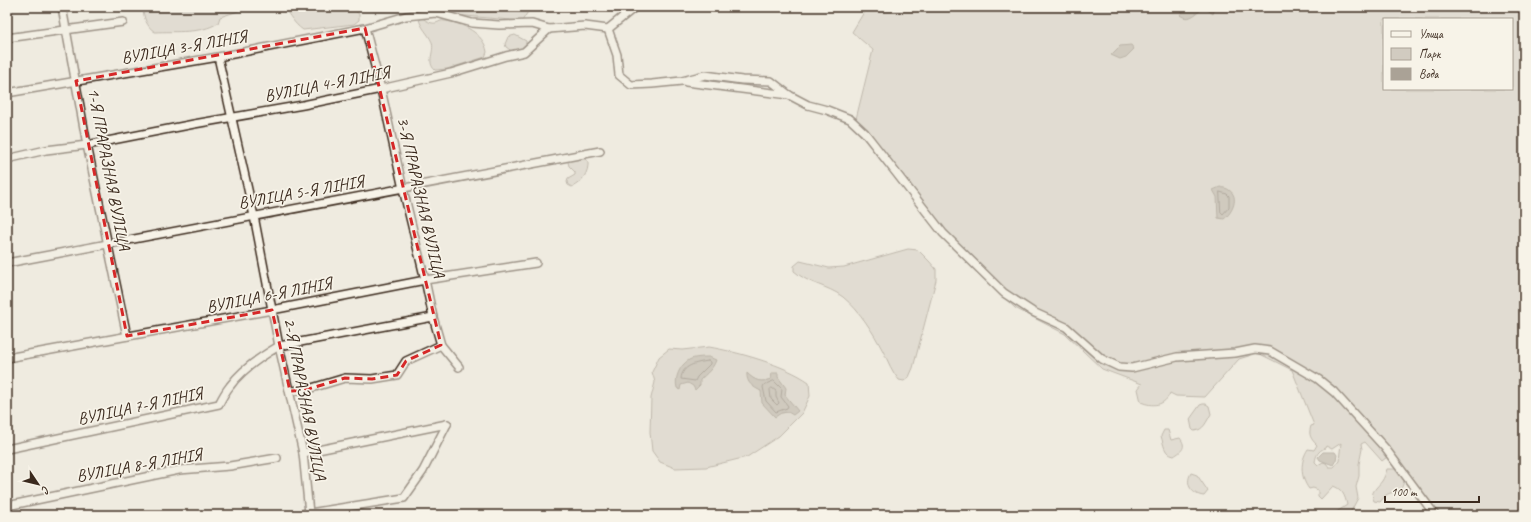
<svg xmlns="http://www.w3.org/2000/svg" width="1531" height="522" font-family="Caveat,sans-serif">
<style>
.built{fill:#e0dbd0}
.green{fill:#d1cbc0;stroke:#867a6f;fill-rule:evenodd}
.water{fill:#aaa296;stroke:#7e7266}
.lines{fill:none;stroke-linecap:round;stroke-linejoin:round}
.shore{stroke:#675a4e;stroke-width:1}
.minor-casing{stroke:#3b2a1e;stroke-width:10}
.minor{stroke:#f7f3e8;stroke-width:7}
.marked{fill:none;stroke:#d62828;stroke-width:3;stroke-dasharray:8 5;stroke-linejoin:round}
.labels{text-anchor:middle;dominant-baseline:central;stroke-width:3.5;stroke-linejoin:round;paint-order:stroke}
.street-label{font-size:17px;fill:#3b2a1e;stroke:#f7f3e8}
</style>
<rect width="100%" height="100%" fill="#efebe0"/>
<filter id="ink" filterUnits="userSpaceOnUse"><feTurbulence type="fractalNoise" baseFrequency=".025" numOctaves="2"/><feDisplacementMap in="SourceGraphic" scale="8" xChannelSelector="R" yChannelSelector="G"/><feConvolveMatrix kernelMatrix="1 2 1 2 8 2 1 2 1" color-interpolation-filters="sRGB"/></filter>
<g filter="url(#ink)">
<!-- built -->
<path class="built" d="M369 7H425L375 14 370 10Z"/>
<!-- green -->
<g class="green">
<path d="M143 7H251L220 17 218 23C201 34 175 31 155 32 147 27 143 17 143 7Z"/>
<path d="M283 7H350L359 14V20L354 24 303 30C293 23 291 16 283 7Z"/>
<path d="M449 7H531L522 21 455 15Z"/>
<path d="M867 7H1524V515H1430L1404 479C1403 493 1395 490 1386 495 1384 497 1382 500 1380 502L1374 501C1369 492 1377 488 1382 481 1384 478 1386 473 1387 469H1396L1387 457 1382 461 1365 442 1361 444 1362 449 1359 464V476L1356 487 1358 498 1349 515H1332L1347 505C1345 495 1342 489 1333 486L1321 499 1318 496V490L1313 488 1309 489C1300 477 1300 461 1308 449L1314 450 1317 445C1311 439 1308 435 1311 426L1314 425 1292 370 1258 353 1239 359 1205 397 1176 396 1170 393C1165 406 1152 407 1141 402L1138 389 1142 384 1102 369 1065 334 1015 308 948 244 854 127 873 50 852 32ZM1384 19H1512V89H1384ZM1341 443 1339 461 1334 467H1329L1326 463 1323 462 1318 465 1315 462C1316 455 1318 451 1325 448L1326 446 1332 449Z"/>
<path d="M422 18C426 20 430 24 436 23 439 22 441 20 445 21 462 23 484 33 487 52L485 57 447 69 435 70C426 62 435 52 432 42 428 33 421 28 419 19Z"/>
<path d="M515 35 526 41V45L523 50 513 52 506 47 505 44 508 37Z"/>
<path d="M576 158H583L588 161C589 173 582 182 572 187L568 185 567 182 568 179 575 175V172L569 166 568 162 570 159Z"/>
<path d="M908 249 918 250 929 261 936 269V280L913 368 909 377 904 381 899 380C892 372 888 361 883 351 873 332 860 311 843 297 827 285 810 285 794 271V266L800 261 829 268 844 267Z"/>
<path d="M709 347C738 352 785 365 809 382L810 396 802 413 779 436 747 457 706 467 675 468 660 462 652 451 650 432 651 398 655 382 652 372 659 357 669 349 682 350ZM747 374C761 385 762 381 778 377L782 384 788 412 781 413 761 391 753 386Z"/>
<path d="M1203 404H1206L1209 406 1211 414C1206 422 1204 430 1194 431L1192 429 1190 419 1200 405Z"/>
<path d="M1164 430H1168L1171 440 1180 438C1187 447 1182 451 1174 456 1164 454 1164 445 1161 436Z"/>
<path d="M1191 473 1197 475 1208 491 1204 496C1193 495 1184 485 1191 473Z"/>
</g>
<!-- water -->
<g class="water">
<path d="M1186 7H1212L1214 11 1213 14 1205 8C1197 11 1190 23 1180 15Z"/>
<path d="M1131 45 1134 49 1126 57 1120 59 1111 55 1120 46Z"/>
<path d="M1220 187C1223 188 1227 188 1229 190 1240 197 1232 213 1224 219L1218 218 1217 197 1213 190Z"/>
<path d="M709 357 716 360C713 369 706 374 700 380V385L695 390 693 386 688 383 681 385 680 390 677 388C674 378 680 365 689 360 694 357 704 357 709 357Z"/>
<path d="M747 373C755 381 761 383 771 379L772 373H778V377L786 388 785 395 798 411 793 415 788 412 781 413 775 417 762 403 761 391C753 387 746 383 747 373Z"/>
<path d="M1323 452H1335L1337 455 1336 460 1333 465 1320 460 1318 457Z"/>
</g>
<g class="lines">
<!-- shore -->
<g class="shore">
<path d="M1220 192 1227 194 1229 196V207L1223 214 1221 212Z"/>
<path d="M708 361 710 362V364L697 377 695 381 681 379C682 365 696 363 708 361Z"/>
<path d="M774 381 782 389 781 397 788 406 787 408 776 412 766 401 763 387 764 385Z"/>
<path d="M772 388 776 391V397L779 403 777 405 771 399 770 390Z"/>
</g>
<defs>
<g id="minor">
<path d="M62 7 87 145 127 336"/>
<path d="M365 28 381 89 403 189 425 280 433 317 441 345 459 367"/>
<path d="M608 29 617 55 619 75 631 85 652 84 682 81 705 75 742 80 771 81 789 95 808 105 827 110 850 119 865 133 943 233 1004 293 1033 312 1066 327 1102 359 1119 367 1132 368 1177 357 1235 353 1255 349 1270 351 1318 379 1334 392 1385 448 1435 515"/>
<path d="M7 38 123 22"/>
<path d="M218 57 254 216 279 346 303 453 309 513"/>
<path d="M686 82 789 95"/>
<path d="M7 93 218 57 365 28 406 16 436 13 472 23 499 25 532 24 549 29"/>
<path d="M7 159 46 150 87 145 194 124 303 105 381 89 451 73 506 56 524 52 549 29 585 26 608 29 635 7"/>
<path d="M7 263 600 151"/>
<path d="M7 358 272 310 425 280 536 263"/>
<path d="M290 391 305 390 345 378 372 379 397 375 406 361 441 345"/>
<path d="M7 449 219 404C222 398 226 391 230 386 242 369 262 356 279 346L433 317"/>
<path d="M303 453 447 424"/>
<path d="M7 506 179 470 230 466 277 458"/>
<path d="M297 515 404 498 423 471 447 424"/>
</g>
</defs>
<!-- minor casing -->
<use href="#minor" class="minor-casing"/>
<!-- minor -->
<use href="#minor" class="minor"/>
</g>
</g>
<!-- marked area -->
<path d="M0 0H1531V522H0ZM365 28 441 345 406 361 397 375 372 379 345 378 305 390 290 391 272 310 127 336 76 81Z" fill="#efebe0" fill-opacity=".55" fill-rule="evenodd"/>
<path class="marked" d="M365 28 441 345 406 361 397 375 372 379 345 378 305 390 290 391 272 310 127 336 76 81Z"/>
<g class="labels">
<!-- street labels -->
<g class="street-label">
<text transform="translate(184 47) rotate(-10)">ВУЛІЦА 3-Я ЛІНІЯ</text>
<text transform="translate(327 84) rotate(-11)">ВУЛІЦА 4-Я ЛІНІЯ</text>
<text transform="translate(109 169) rotate(79)">1-Я ПРАРАЗНАЯ ВУЛІЦА</text>
<text transform="translate(301 192) rotate(-10)">ВУЛІЦА 5-Я ЛІНІЯ</text>
<text transform="translate(421 197) rotate(77)">3-Я ПРАРАЗНАЯ ВУЛІЦА</text>
<text transform="translate(269 295) rotate(-11)">ВУЛІЦА 6-Я ЛІНІЯ</text>
<text transform="translate(305 399) rotate(79)">2-Я ПРАРАЗНАЯ ВУЛІЦА</text>
<text transform="translate(140 406) rotate(-12)">ВУЛІЦА 7-Я ЛІНІЯ</text>
<text transform="translate(139 465) rotate(-10)">ВУЛІЦА 8-Я ЛІНІЯ</text>
</g>
</g>
<!-- margin -->
<rect width="1531" height="522" fill="none" stroke="#f7f3e8" stroke-width="24"/>
<rect x="12" y="12" width="1507" height="498" fill="none" stroke="#3b2a1e" stroke-width="1.5" filter="url(#ink)"/>
<!-- legend -->
<rect x="1383" y="18" width="130" height="72" fill="#f7f3e8" stroke="#aca397"/>
<rect x="1391" y="31" width="20" height="6" fill="#f7f3e8" stroke="#aca397"/>
<text x="1419" y="38" font-size="12" fill="#3b2a1e">Улица</text>
<rect x="1391" y="48" width="20" height="12" fill="#d1cbc0" stroke="#aca397"/>
<text x="1419" y="58" font-size="12" fill="#3b2a1e">Парк</text>
<rect x="1391" y="68" width="20" height="12" fill="#aaa296" stroke="#aca397"/>
<text x="1419" y="78" font-size="12" fill="#3b2a1e">Вода</text>
<!-- north arrow -->
<g transform="translate(38 484) rotate(125)" stroke="#f7f3e8" stroke-width="3" paint-order="stroke">
<path d="M0-3L7 15L0 10L-7 15Z" fill="#3b2a1e"/>
<text y="-6" font-size="11" font-weight="bold" text-anchor="middle" fill="#3b2a1e">С</text>
</g>
<!-- scale -->
<path d="M1385 496v6h94v-6" fill="none" stroke="#3b2a1e" stroke-width="2"/>
<text x="1391" y="496" font-size="12" fill="#3b2a1e" stroke="#f7f3e8" stroke-width="3" paint-order="stroke">100 m</text>
</svg>
